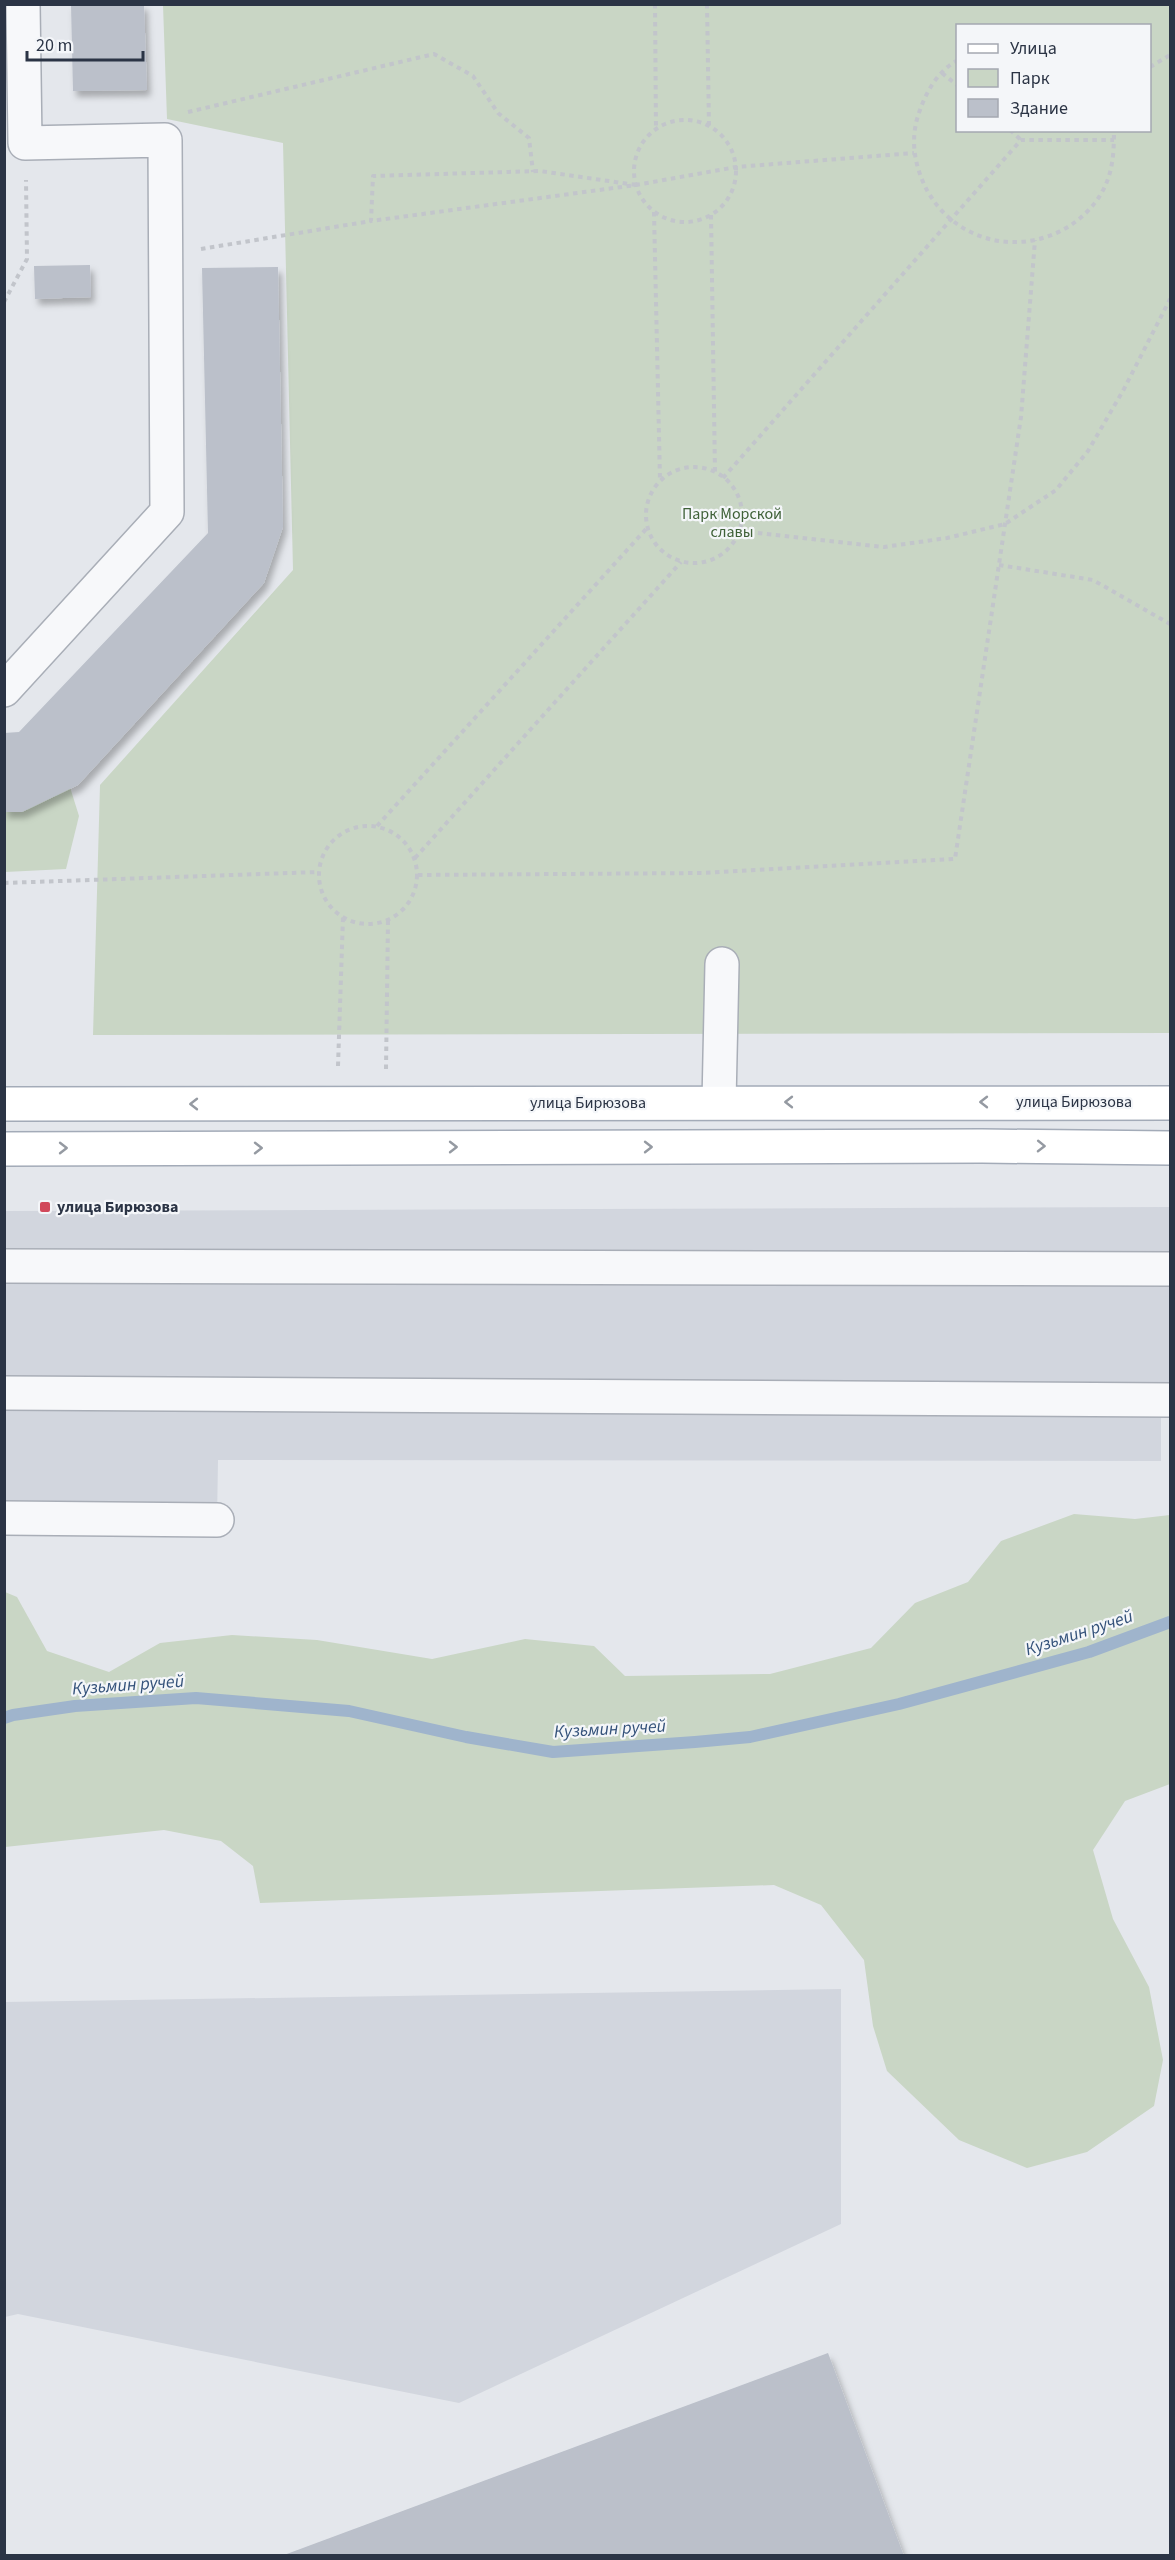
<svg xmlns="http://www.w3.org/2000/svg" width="1175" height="2560" font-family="'Source Sans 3',sans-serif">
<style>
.built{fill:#d2d6de}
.green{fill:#c9d6c5;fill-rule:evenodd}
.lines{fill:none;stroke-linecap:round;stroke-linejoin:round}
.stream{stroke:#9fb4cc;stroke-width:12}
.building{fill:#bbc0ca;filter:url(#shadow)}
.minor-casing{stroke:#a9aeb7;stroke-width:36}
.major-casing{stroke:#a3abb8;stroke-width:36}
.path{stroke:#c2c5cb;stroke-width:4;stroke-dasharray:4.5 4.5;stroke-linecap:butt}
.minor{stroke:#f7f8fa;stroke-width:33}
.major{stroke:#fff;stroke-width:33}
.oneway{stroke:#959aa2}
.poi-dot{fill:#d1495b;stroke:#f4f6f9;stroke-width:2}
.labels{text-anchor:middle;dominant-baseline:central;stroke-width:4.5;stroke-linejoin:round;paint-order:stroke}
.park-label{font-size:16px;fill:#3f6138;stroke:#f4f6f9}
.street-label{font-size:16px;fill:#2b3445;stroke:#f4f6f9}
.poi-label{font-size:16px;font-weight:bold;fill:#2b3445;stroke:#f4f6f9;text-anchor:start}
.water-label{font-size:18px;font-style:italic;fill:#34527a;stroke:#f4f6f9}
</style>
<defs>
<filter id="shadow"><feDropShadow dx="3.5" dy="6" stdDeviation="3" flood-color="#0004"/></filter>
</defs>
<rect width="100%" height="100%" fill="#e4e7ec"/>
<!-- built -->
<g class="built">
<path d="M1170 1207V1400H1161V1461L218 1460 217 1520 5 1518V1211Z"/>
<path d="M841 1989V2224L459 2403 18 2314 5 2317V2002Z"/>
</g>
<!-- green -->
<g class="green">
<path d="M163 5H1170V1033L93 1035 100 785 293 570 283 143 167 119ZM958 26H1150V130H958Z"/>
<path d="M69 784 79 816 66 869 5 872V787Z"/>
<path d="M1074 1514 1135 1519 1170 1515V1784L1125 1801 1093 1850 1113 1919 1149 1987 1163 2060 1154 2106 1087 2152 1027 2168 959 2140 887 2071 873 2026 864 1960 821 1905 774 1885 260 1903 253 1866 221 1841 164 1830 5 1847V1592L17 1597 47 1651 109 1672 160 1643 232 1635 317 1640 432 1659 525 1639 594 1646 625 1676 770 1674 871 1648 915 1603 968 1582 1001 1541Z"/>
</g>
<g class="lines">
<!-- stream -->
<path class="stream" d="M4 1718 13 1715 75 1706 196 1698 349 1711 466 1737 553 1752 695 1742 750 1737 899 1704 1089 1652 1170 1622"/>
</g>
<!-- building -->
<g class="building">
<path d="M71 4H144L147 90 73 91Z"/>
<path d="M90 265 91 297 35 299 34 266Z"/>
<path d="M278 267 283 527 264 583 78 785 22 812H4V733L19 732 208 533 202 268Z"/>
<path d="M828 2353 904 2556H284V2555Z"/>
</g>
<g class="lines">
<defs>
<g id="minor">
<path d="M4 690 167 512 165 140 25 143 23 4"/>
<path d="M719 1102 722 964"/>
<path d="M4 1266 1170 1269"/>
<path d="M4 1393 1170 1400"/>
<path d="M4 1518 217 1520"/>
</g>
<g id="major">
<path d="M4 1104 1170 1103"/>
<path d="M4 1149 982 1146 1170 1148"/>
</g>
</defs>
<!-- minor casing -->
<use href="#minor" class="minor-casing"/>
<!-- major casing -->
<use href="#major" class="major-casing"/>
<!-- path -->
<g class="path">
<path d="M655 4 656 130"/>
<path d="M707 4 709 126"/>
<path d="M958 60C939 70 927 90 920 110 913 128 912 148 918 168 937 235 1012 263 1071 225 1083 217 1095 205 1102 192 1113 173 1114 152 1114 130"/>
<path d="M1150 67 1170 55"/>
<path d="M942 73 958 86"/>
<path d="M188 112 434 54 473 76 498 113 529 138 533 172"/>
<circle cx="685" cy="171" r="51"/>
<path d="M1010 130 1021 140"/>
<path d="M636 185 540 171 373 176 371 221 636 185 736 167 914 153"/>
<path d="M654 212 660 480"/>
<path d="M711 215 715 472"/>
<path d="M201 249 371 221"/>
<path d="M4 302 27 259 26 180"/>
<circle cx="694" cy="515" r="48"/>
<path d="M723 478 1021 140H1114"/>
<path d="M740 531 884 547 947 538 1005 524 1056 490 1088 451 1124 389 1170 299"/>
<path d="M999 565 1093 580 1170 624"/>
<circle cx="368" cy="875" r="49"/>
<path d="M377 826 647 528"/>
<path d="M415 858 681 562"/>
<path d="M418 875 702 873 955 859 1021 417 1035 240"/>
<path d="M4 883 318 872"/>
<path d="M338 1066 343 917"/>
<path d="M386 1069 388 920"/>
</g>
<!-- minor -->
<use href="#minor" class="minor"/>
<!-- major -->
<use href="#major" class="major"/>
</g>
<!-- one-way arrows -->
<defs><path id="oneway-chevron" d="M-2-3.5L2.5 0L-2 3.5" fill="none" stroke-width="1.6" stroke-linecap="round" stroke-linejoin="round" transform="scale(1.5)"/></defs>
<g class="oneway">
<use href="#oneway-chevron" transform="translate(789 1102) rotate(-180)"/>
<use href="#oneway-chevron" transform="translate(984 1102) rotate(-180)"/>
<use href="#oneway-chevron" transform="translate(194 1104) rotate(180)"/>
<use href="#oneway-chevron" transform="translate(1041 1146) rotate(1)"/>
<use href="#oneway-chevron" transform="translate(453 1147)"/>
<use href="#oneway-chevron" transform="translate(648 1147)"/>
<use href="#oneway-chevron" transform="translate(63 1148)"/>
<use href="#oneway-chevron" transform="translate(258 1148)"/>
</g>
<!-- markers -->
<rect class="poi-dot" x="39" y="1201" width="12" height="12" rx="3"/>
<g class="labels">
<!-- park labels -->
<g class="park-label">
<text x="732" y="514">Парк Морской<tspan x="732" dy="18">славы</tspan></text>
</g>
<!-- street labels -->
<g class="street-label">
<text x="1074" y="1102">улица Бирюзова</text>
<text x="588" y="1103">улица Бирюзова</text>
</g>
<!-- poi labels -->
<g class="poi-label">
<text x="57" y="1207">улица Бирюзова</text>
</g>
<!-- water labels -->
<g class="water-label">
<text transform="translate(1079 1633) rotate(-18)">Кузьмин ручей</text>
<text transform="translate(128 1685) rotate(-4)">Кузьмин ручей</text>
<text transform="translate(610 1729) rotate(-3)">Кузьмин ручей</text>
</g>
</g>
<!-- border -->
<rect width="1175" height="2560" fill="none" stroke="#2b3445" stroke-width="12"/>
<!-- legend -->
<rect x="956" y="24" width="195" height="108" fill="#f4f6f9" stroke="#a4a8b1" stroke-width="1.5"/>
<rect x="968" y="44" width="30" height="9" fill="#ffffff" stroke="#a4a8b1" stroke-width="1.5"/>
<text x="1010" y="54" font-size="18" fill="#2b3445">Улица</text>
<rect x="968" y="69" width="30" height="18" fill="#c9d6c5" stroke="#a4a8b1" stroke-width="1.5"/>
<text x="1010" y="84" font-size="18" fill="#2b3445">Парк</text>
<rect x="968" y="99" width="30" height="18" fill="#bbc0ca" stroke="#a4a8b1" stroke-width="1.5"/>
<text x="1010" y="114" font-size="18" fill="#2b3445">Здание</text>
<!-- scale -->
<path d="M27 51v9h116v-9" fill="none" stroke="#2b3445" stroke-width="3"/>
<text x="36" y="51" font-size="18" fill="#2b3445" stroke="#f4f6f9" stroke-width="4.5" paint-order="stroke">20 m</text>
</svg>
